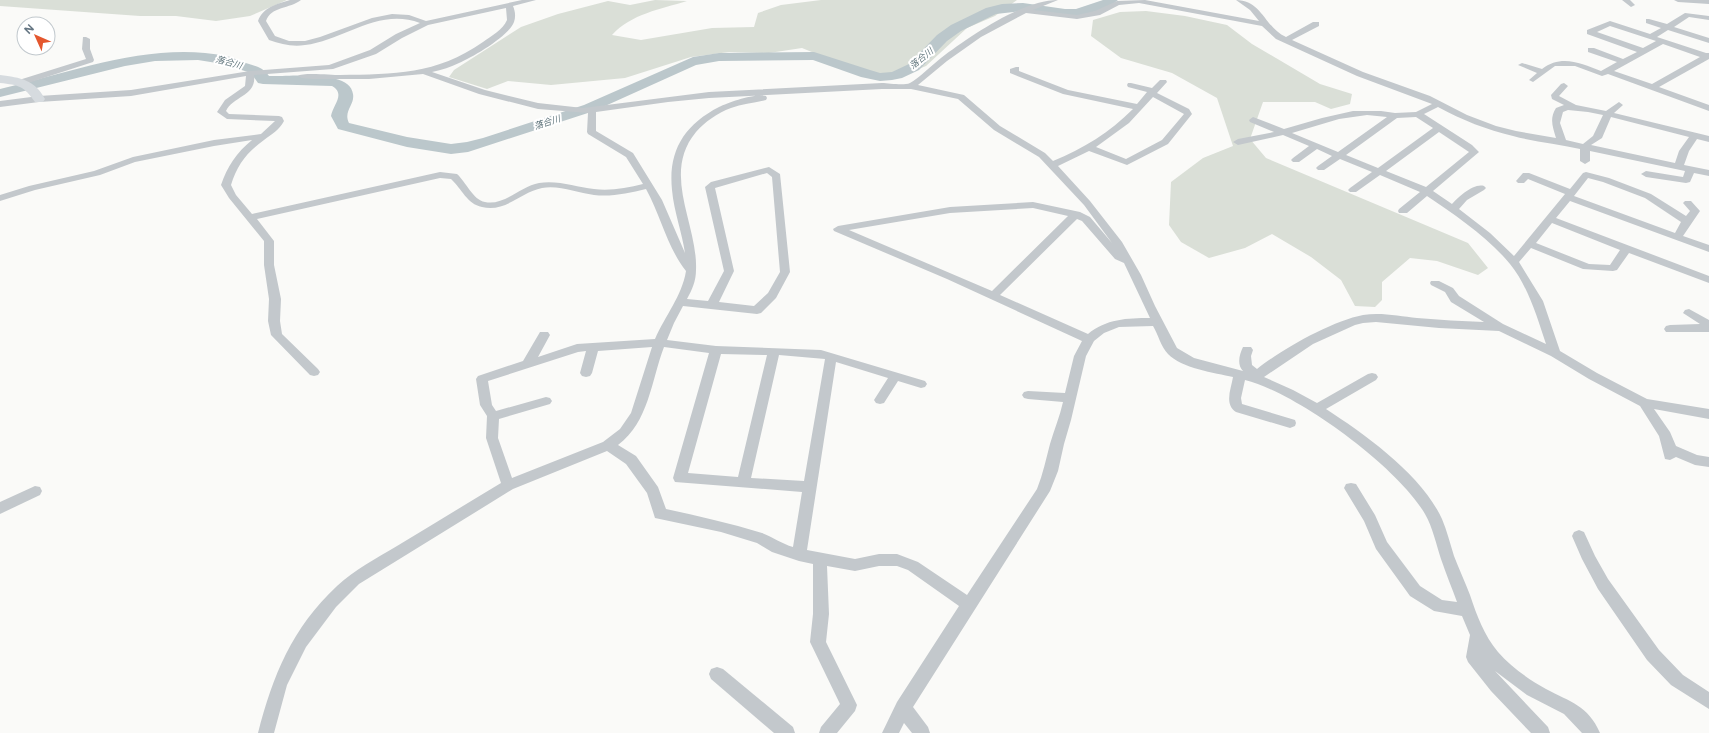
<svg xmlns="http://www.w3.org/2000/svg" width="1709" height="733" font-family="Figtree,'Noto Sans JP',sans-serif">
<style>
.green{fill:#dadfd7}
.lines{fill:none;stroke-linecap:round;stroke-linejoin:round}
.river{fill:#bbc7cb;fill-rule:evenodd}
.street{fill:#c3c8cc;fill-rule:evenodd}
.secondary{fill:#d6dbdf;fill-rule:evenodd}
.labels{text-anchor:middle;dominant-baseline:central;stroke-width:4;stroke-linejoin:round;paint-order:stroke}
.far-water-label{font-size:9px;font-style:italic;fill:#60757c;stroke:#fff}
</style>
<rect width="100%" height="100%" fill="#fafaf8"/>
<!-- green -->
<g class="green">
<path d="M0 0H287L250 16 216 21 176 16H140L0 6Z"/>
<path d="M655 0 687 1C661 9 631 14 612 35L641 40 712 28 754 27 758 13 781 5 821 0H1017L995 16 967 28 926 66 899 77 861 72 802 48 769 53 729 52 691 57 625 78 551 85 508 81 487 89 449 77 454 70 521 27 558 14 608 1 630 5Z"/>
<path d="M1146 11 1185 16 1227 25 1252 44 1320 84 1352 94 1350 104 1331 109 1315 102H1263L1250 139 1266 158 1468 243 1488 268 1478 275 1437 261 1410 258 1382 282V300L1375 307 1355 306 1341 280 1311 257 1272 234 1245 248 1209 258 1181 242 1169 225 1171 182 1203 158 1233 146 1217 98 1172 73 1121 58 1091 36 1093 20 1120 12Z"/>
</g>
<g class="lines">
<!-- river -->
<path class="river" d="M1103 0H1118L1108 8 1077 17H1065L1023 11 996 14 961 31 947 41 919 70 902 78 892 80 880 81 861 77 813 60 719 61 696 65 594 111 468 152 451 154 407 147 338 129 331 116C333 105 346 94 332 86L263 84 258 83 251 73 223 64 198 60 155 61 125 66 0 97V89C73 72 151 41 226 56 232 57 237 60 243 62 254 66 262 66 269 76 287 77 350 69 353 94 355 105 343 111 349 123L407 137 451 144 467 142 483 138 584 105 693 57 719 53 814 52 870 70 880 73 892 72 909 64 937 35 951 25 986 8 1002 4 1023 3 1065 9H1076Z"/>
<!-- street -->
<g class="street">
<path d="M290 0H301C290 9 271 6 266 21L275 36 289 41H305L320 37 372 18 392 14 409 15 426 21 522 0H536L513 6C515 11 516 16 514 22 509 36 473 57 459 63 451 67 442 70 432 72L485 90 538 103 583 108 709 92 882 83C889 83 903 86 910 83 918 79 933 64 941 58 969 37 1022 0 1058 0L1033 10 1077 15 1095 11 1117 1 1145 0 1259 21 1250 10 1236 0C1262 0 1265 28 1286 37L1313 22H1319V26L1292 40 1363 72 1430 96 1467 115 1496 126 1516 131 1556 138C1553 127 1549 119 1556 108L1564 105 1552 99 1551 95 1561 84 1564 83 1568 86 1559 96 1576 105 1606 111 1619 102 1623 105 1614 113 1709 136V142L1697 139 1689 151 1684 165 1709 170V176L1694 173 1690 182 1686 183 1646 177 1641 174 1646 171 1683 177 1685 171 1590 151V161L1585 164 1580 161V149C1558 144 1535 142 1513 136 1487 130 1462 120 1438 107L1424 114 1472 145 1479 152 1433 191 1452 204C1459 197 1473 183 1484 186L1486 188 1484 190 1467 200 1459 209 1490 233 1514 256 1565 194 1528 179 1524 183H1518L1516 181 1523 173H1529L1570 189 1583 173 1586 172 1609 178 1651 194 1686 216 1690 211 1683 203 1685 201H1691L1700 211 1683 236 1709 245V252L1570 201 1556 218 1709 276V283L1629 253 1617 270 1613 271 1583 269 1531 248 1519 262 1543 301 1560 351 1597 373 1647 399 1709 409V419L1654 409 1670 432 1676 446 1697 455 1709 457V467L1695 465 1676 457 1670 460 1665 459 1659 436 1640 406 1589 379 1551 356 1499 331 1439 328 1376 322 1363 323 1355 325 1313 344 1264 377 1293 390 1317 403 1368 374 1372 373 1376 374 1378 377 1376 380 1326 409C1366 435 1422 475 1442 519 1447 531 1450 543 1454 556 1459 569 1465 582 1470 595 1477 616 1484 635 1498 652 1511 667 1528 679 1546 689 1570 702 1588 705 1600 733H1582L1564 714 1527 695 1495 671 1548 727 1550 733H1531L1491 691 1468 662 1466 657 1470 635 1462 616 1434 611 1410 596 1376 549 1364 521 1344 488 1346 484 1351 483 1356 484 1375 515 1387 542 1420 586 1442 600 1457 602C1452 588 1446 574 1441 559 1436 544 1433 528 1425 514 1398 467 1297 393 1245 380L1241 398 1242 404 1295 420 1296 423 1295 426 1290 428 1236 412C1224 404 1231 389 1233 377 1215 373 1181 368 1168 354 1161 347 1158 334 1153 326L1119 327 1104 333 1094 341 1086 356 1071 420 1064 444 1058 471 1050 491 913 707 928 727 930 733H912L904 723 899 733H882L897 702 959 606 908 570 897 566H879L855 571 827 566 829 614 826 642 857 705 855 711 837 733H819L821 727 840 704 810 642 813 614V564L799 561 772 552 757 543 721 532 655 518 647 493 626 464 607 451 513 489 359 584 336 607 306 647 287 685 274 733H258C273 675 292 628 337 586 354 570 377 558 397 546 432 525 466 504 501 483L486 438 487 416 480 405 476 379 478 376 523 361 540 332H548L550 335 538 357 577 344 655 339C665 316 682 296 686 271 667 247 661 216 646 189 629 193 612 197 594 195 577 193 560 185 542 188 521 192 505 213 482 207 467 204 462 189 451 179L440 178 257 219 274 241V265L281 299 280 321 282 334 318 369 320 372 318 375 314 376 310 375 271 335 268 321 269 299 264 265V241L229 198 221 185C227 167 237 152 252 140L214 146 135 162 100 175 35 190 0 201V195L29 186 94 171 133 157 214 140 261 134 275 121 227 119 217 112 225 100 245 86 246 76 131 96 39 102 0 107V101L39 96 131 90 250 71 329 65 370 50 396 34 420 23C379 7 344 40 305 45 292 47 281 44 269 40L258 21C263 7 277 4 290 0ZM1139 3 1262 26 1276 39 1357 76 1432 104 1416 112 1395 113 1381 111H1353L1322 118 1284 129 1253 117 1249 120 1250 122 1274 132 1238 139 1233 142 1238 145 1283 135 1309 146 1293 158 1291 160 1293 162H1299L1317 149 1332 156 1318 166 1316 168 1318 170H1324L1340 159 1372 172 1350 188 1348 190 1350 192H1356L1380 175 1420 192 1399 209 1398 211 1399 213H1407L1427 196C1455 215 1488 237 1510 264 1528 286 1537 317 1546 344L1503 324 1459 296 1453 288 1439 281H1431L1430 283 1431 285 1445 292 1451 302 1484 322C1462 321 1440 320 1417 318 1400 316 1380 312 1363 315 1332 321 1282 349 1257 369L1252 365 1251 356 1253 350 1251 347H1243C1239 355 1237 365 1243 371L1194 358 1177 348 1155 306 1141 275 1122 242 1090 201 1058 166 1089 151 1127 165 1168 144 1192 114 1189 109 1157 93 1167 82 1166 80H1160L1152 88 1131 83H1128L1127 85 1128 87 1147 92 1137 104 1068 90 1019 71V67H1016L1010 69V73L1063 94 1133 109C1110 132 1083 149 1053 161L1045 153 1000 126 964 95 918 85 947 61 981 37 1026 13 1077 19 1100 15 1119 5ZM506 8 507 20C503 30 491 36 483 42 436 75 394 74 340 75 332 75 302 72 298 76L302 78 312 79H369L423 74 479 94 538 109 588 113 587 132 588 134 626 157 643 184C627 188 610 191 594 189 576 187 558 180 539 183 521 186 504 206 485 202 473 200 466 182 457 174L440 172 252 214 236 195 231 185C237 165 247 152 264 140 272 134 279 130 284 121L282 117 279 116 229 114 226 111C233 96 257 96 254 75L333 69 376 54 402 38 428 25ZM882 89H911L958 99 994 130 1039 157 1084 205 1112 243 1090 217 1080 212 1033 202 950 207 838 226 833 229 834 231 947 279 1082 341 1074 356 1065 393 1028 391 1024 392 1022 395 1024 398 1028 399 1063 402C1060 416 1054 430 1050 444 1046 459 1043 474 1037 489L967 595 918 562 897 554H879L855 559 807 550 836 362 888 378 874 400 876 403 880 404 884 403 898 381 921 388 925 387 927 384 925 381 821 350 716 346 667 340 674 323 683 306 757 314 761 313 776 298 790 272 780 174 769 167 711 182 705 187 724 271 708 301 687 299C692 290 696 281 696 270 698 224 661 174 696 132 705 122 717 113 731 108 742 104 754 103 766 100L767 98 766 96C755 93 729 102 719 107 684 125 668 151 672 190 674 212 682 232 685 253L662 200 633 153 596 131V112L668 102 709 98ZM1153 97 1184 114 1162 140 1126 159 1096 147 1129 123ZM1568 110 1588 112 1603 115 1593 136 1583 144 1566 140 1560 123 1563 112ZM1367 115 1387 117 1338 152 1292 133 1339 119ZM1416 117 1433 128 1378 168 1346 155 1397 118ZM1611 117 1689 137 1679 151 1675 163 1591 145 1602 138ZM1439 132 1469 152 1426 187 1386 171ZM767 173 772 177 780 272 768 293 754 306 719 302 734 271 715 188ZM1588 178 1603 182 1645 198 1681 222 1675 233 1574 196ZM1033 208 1068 216 992 291 849 230 950 213ZM1077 219 1082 221 1115 259 1124 263 1150 318C1127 318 1106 319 1088 334L1000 295ZM1552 223 1620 250 1610 265 1589 264 1536 243ZM652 347 631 413 620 429 603 442 512 478 498 438 499 419 550 404 552 401 550 398 546 397 496 411 492 405 488 381 578 352 586 351 580 373 582 376 586 377 590 376 592 373 598 351ZM664 347 709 353 673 478 675 482 802 492 793 547C782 544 773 537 762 533 730 523 698 516 666 509L658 487 636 456 618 445C649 422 651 381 664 347ZM721 354 767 355 738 477 688 473ZM779 355 825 359 804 481 751 478Z"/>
<path d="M1622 0H1630L1635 5 1631 7Z"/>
<path d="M1674 0H1709V4L1678 2Z"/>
<path d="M1685 13 1709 16V20L1689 17 1674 27 1709 38V43L1668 30 1657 37 1706 53H1709V59L1659 87 1709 105V111L1608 74 1602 76 1575 66H1555L1533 82 1529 80 1537 73 1518 65 1522 63 1542 69C1561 54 1581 63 1601 71L1617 62 1588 52V48H1594L1623 59 1637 52 1587 34V30L1610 21 1650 34 1661 28 1646 23V19H1649L1667 24ZM1610 26 1656 41 1643 48 1597 32ZM1663 44 1700 57 1652 84 1614 71Z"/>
<path d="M83 37H86L90 39V49L94 60 93 62 25 84H19L18 82 19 80 86 59 82 49Z"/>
<path d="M1689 309 1709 320V332H1666L1664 329 1666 326 1670 325 1700 324 1683 313 1685 310Z"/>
<path d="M35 486 40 487 42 491 40 495 0 514V502Z"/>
<path d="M1579 530 1584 532 1595 556 1608 579 1659 650 1683 675 1709 692V709L1671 685 1647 660 1598 589 1582 559 1572 536 1574 532Z"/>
<path d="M717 667 723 669 793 727 795 733H774L711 679 709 674 711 669Z"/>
</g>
<!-- secondary -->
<path class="secondary" d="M0 75C21 78 34 79 45 99L43 102H35C24 86 19 85 0 83Z"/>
</g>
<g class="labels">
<!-- far-water labels -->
<g class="far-water-label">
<text transform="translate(921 58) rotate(-39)">落合川</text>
<text transform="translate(229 62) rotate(16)">落合川</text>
<text transform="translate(547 122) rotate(-18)">落合川</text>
</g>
</g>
<!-- north arrow -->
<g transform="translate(36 36) rotate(315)"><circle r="19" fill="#ffffff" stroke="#c1c8cd"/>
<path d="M0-3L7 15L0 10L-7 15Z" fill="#e4572e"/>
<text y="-6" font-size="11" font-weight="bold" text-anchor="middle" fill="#657683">N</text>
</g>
</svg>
